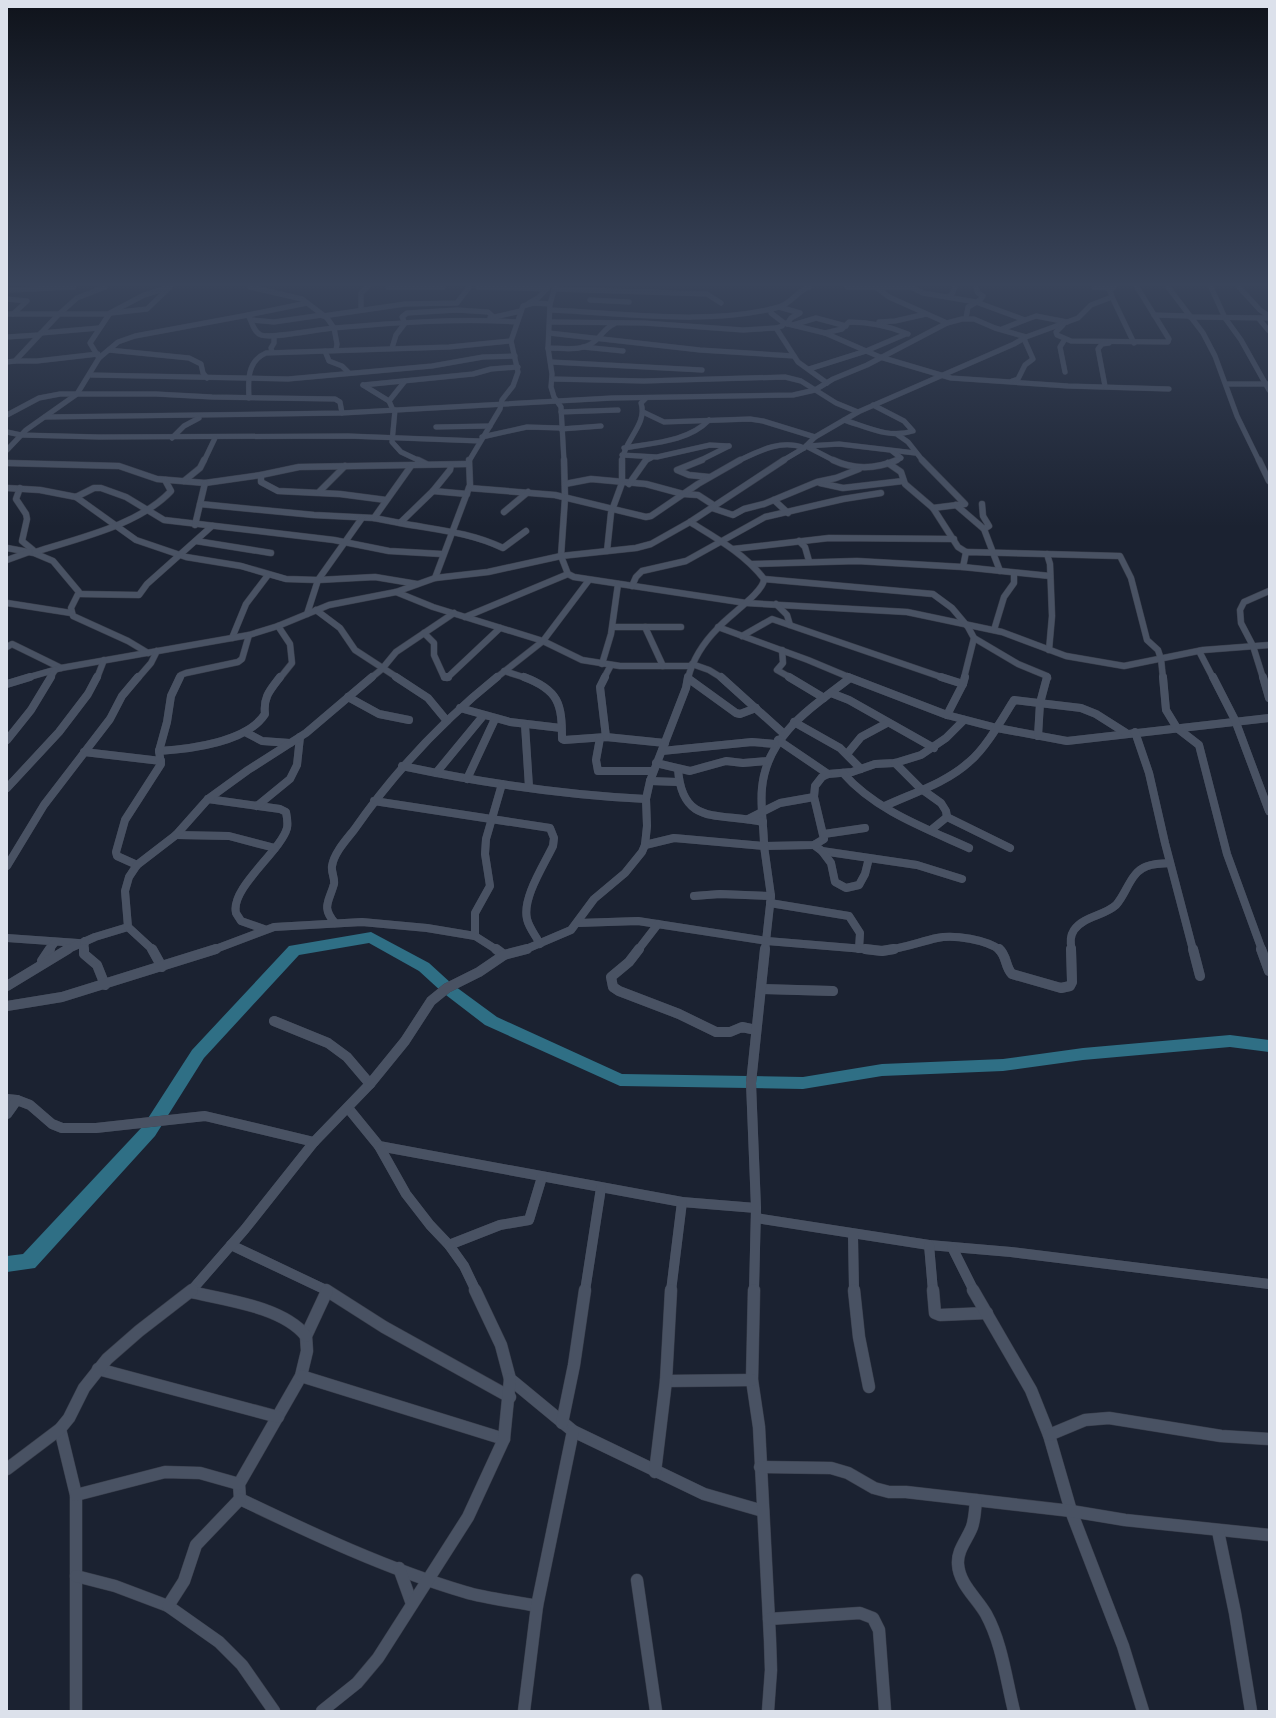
<svg xmlns="http://www.w3.org/2000/svg" width="1276" height="1718" font-family="Karla,sans-serif">
<style>
.lines{fill:none;stroke-linecap:round;stroke-linejoin:round}
.river{fill:#2f6f85;fill-rule:evenodd}
.minor-far4-casing{stroke:#393e4b;stroke-width:5.5}
.minor-far3-casing{stroke:#393e4b;stroke-width:7}
.minor-far2-casing{stroke:#393e4b;stroke-width:8}
.minor-far1-casing{stroke:#393e4b;stroke-width:10}
.minor-casing{stroke:#393e4b;stroke-width:13}
.minor-far4{stroke:#495263;stroke-width:5}
.minor-far3{stroke:#495263;stroke-width:6}
.minor-far2{stroke:#495263;stroke-width:8}
.minor-far1{stroke:#495263;stroke-width:10}
.minor{stroke:#495263;stroke-width:12}
</style>
<rect width="100%" height="100%" fill="#1b2231"/>
<g class="lines">
<!-- river -->
<path class="river" d="M371 932 429 963 452 984 497 1017 622 1074 803 1077 882 1064 1003 1059 1083 1048 1230 1035 1269 1040V1052L1230 1047 1083 1060 1003 1071 882 1076 803 1089 620 1086 485 1025 442 992 419 971 369 943 299 955 204 1058 155 1136 35 1268 7 1272V1256L23 1254 143 1126 192 1050 289 946Z"/>
<defs>
<g id="minor-far4">
<path d="M250 287 302 299 327 318 334 328 337 344 336 350"/>
<path d="M388 287H443"/>
<path d="M478 287 547 289"/>
<path d="M555 287 550 304 548 348 552 374 551 387 554 397 561 407 564 461"/>
<path d="M847 287H912"/>
<path d="M911 287 923 293 976 302 1025 320 1036 316 1067 322"/>
<path d="M1094 287 1107 288"/>
<path d="M1168 287 1203 333 1215 356 1237 416 1259 461"/>
<path d="M1211 287 1225 318 1241 340 1269 390"/>
<path d="M1239 287 1260 310 1269 316"/>
<path d="M877 288 889 297 947 323"/>
<path d="M555 289 707 294 721 303"/>
<path d="M11 290 74 287"/>
<path d="M948 297 952 294 955 287"/>
<path d="M1112 297 1134 343"/>
<path d="M7 299 27 301 13 314"/>
<path d="M590 300 629 302"/>
<path d="M529 303 538 298 548 287"/>
<path d="M779 307 800 313 791 318 787 324"/>
<path d="M771 309V313L784 323 782 326 776 328 798 362 827 383"/>
<path d="M361 310V293L368 287"/>
<path d="M551 310C622 313 710 326 779 307 792 303 797 291 809 287"/>
<path d="M111 313 147 309 170 287"/>
<path d="M7 314H108"/>
<path d="M248 315 307 303"/>
<path d="M1154 315 1189 316"/>
<path d="M323 316 405 304 457 303 469 287"/>
<path d="M1190 317 1269 318"/>
<path d="M490 318 521 311"/>
<path d="M966 318 968 307 980 300 983 296 978 293 976 288"/>
<path d="M1259 319 1269 331"/>
<path d="M252 320 274 322 322 315"/>
<path d="M550 322 644 323 743 330 776 328"/>
<path d="M879 322 895 321 926 314"/>
<path d="M784 323 825 333 880 357 951 378 1068 386 1169 389"/>
<path d="M793 325 816 318 846 326"/>
<path d="M1063 325 1056 332 1057 335 1071 341 1168 342 1169 339 1137 287"/>
<path d="M1002 329 1025 320"/>
<path d="M41 333 99 328"/>
<path d="M549 333 700 350 794 356"/>
<path d="M825 333 842 329 849 322C870 322 889 326 908 334"/>
<path d="M7 337 38 335"/>
<path d="M1065 339 1060 347 1065 372"/>
<path d="M583 347 623 351"/>
<path d="M392 348 396 335 405 323 402 317 407 313 457 310 488 312 497 320"/>
<path d="M548 348C563 348 583 352 595 341 602 335 605 328 614 324"/>
<path d="M109 350 189 358 201 364 203 373 207 378"/>
<path d="M325 351 329 361 342 366 349 373"/>
<path d="M272 352 271 348 274 343V336"/>
<path d="M99 358 118 342 135 336 248 315C252 321 253 332 261 335 272 339 319 329 334 328 392 323 458 318 516 322"/>
<path d="M15 361H37L98 354"/>
<path d="M7 362 15 361 58 315 77 298 105 287"/>
<path d="M551 362 702 370"/>
<path d="M809 369 866 351 906 334"/>
<path d="M91 375 288 379 432 366 483 357 515 356"/>
<path d="M552 379 644 381 785 377 801 381 836 403 858 412"/>
<path d="M1012 381 1018 379 1025 365 1033 359 1025 341"/>
<path d="M1226 384H1269"/>
<path d="M363 385 473 374 491 369 518 367"/>
<path d="M363 385 389 401"/>
<path d="M1105 386 1098 349 1102 344 1109 343"/>
<path d="M249 398C248 381 247 361 266 353L449 347 511 341"/>
<path d="M393 410 389 401 405 381"/>
<path d="M395 410 392 442 401 452 420 461"/>
<path d="M561 412 618 410"/>
<path d="M643 412 664 422 750 419 763 421 815 437"/>
<path d="M7 415 39 398 60 394H156L212 397 335 399 340 402 342 413"/>
<path d="M45 417 342 413 612 398 793 395 815 390 833 379 867 365 947 323 962 319H974L995 328 1026 337"/>
<path d="M844 420C867 427 889 439 913 431L904 421 873 405"/>
<path d="M436 427 490 426"/>
<path d="M561 429 601 426"/>
<path d="M7 432 21 435 99 437 348 436 480 441"/>
<path d="M898 435 908 442 923 461"/>
<path d="M482 437 527 427 561 428"/>
<path d="M172 438 184 426 199 418"/>
<path d="M806 446 835 461"/>
<path d="M807 446 839 444 915 453"/>
<path d="M624 448C652 443 688 442 709 420"/>
<path d="M7 450 26 430 77 394 99 358 90 343 110 313 144 295 170 287"/>
<path d="M892 451 901 458 895 461"/>
<path d="M622 455 657 457 710 445 729 446"/>
<path d="M204 461 215 438"/>
<path d="M469 461 500 409 502 400 513 386 518 372 511 341 523 306 533 303 550 304"/>
<path d="M622 461C624 440 648 424 641 403L646 398"/>
<path d="M645 461 651 458"/>
<path d="M699 461 729 446"/>
<path d="M738 461C759 451 781 439 804 448"/>
<path d="M782 461 804 448 815 437 858 412 1014 344 1026 337 1078 318 1091 305 1112 297 1110 291 1114 287"/>
</g>
<g id="minor-far3">
<path d="M418 460 426 464"/>
<path d="M564 460 565 498 561 556 568 574 574 577 746 603 907 612 1002 632 1066 656 1124 666 1203 650 1269 645"/>
<path d="M702 460 677 470 689 475 709 477"/>
<path d="M833 460C854 470 876 469 897 460"/>
<path d="M922 460 965 504 933 508"/>
<path d="M1259 460 1269 481"/>
<path d="M7 463 119 466 157 479 205 483 261 475 299 467 468 464"/>
<path d="M888 463 901 472 905 484 933 508 958 547 966 552"/>
<path d="M261 475V482L278 491 340 494 386 500"/>
<path d="M184 481 200 468 204 460"/>
<path d="M205 483 200 504 314 515 374 518 400 523 433 491 467 494"/>
<path d="M820 483 843 488 903 481"/>
<path d="M565 484 591 479 646 484 683 494 698 495 715 506"/>
<path d="M629 484 646 460"/>
<path d="M7 488 40 490 76 497 94 488H101L126 497 164 520 334 540 389 551 442 554"/>
<path d="M20 488 16 499 26 514 27 519 22 541 33 550"/>
<path d="M469 488 555 495 646 517 651 516 698 484 740 460"/>
<path d="M433 491 450 470 451 465"/>
<path d="M319 492 345 466"/>
<path d="M76 497 136 540 186 557 241 566 286 579 318 580 375 577 417 584"/>
<path d="M774 500 788 513"/>
<path d="M982 504 983 516 989 526 984 529"/>
<path d="M956 505 984 529 1000 571"/>
<path d="M712 508 733 515 744 509 764 504 817 482 836 478 859 469"/>
<path d="M504 512 528 492"/>
<path d="M374 518 411 466"/>
<path d="M400 523C437 530 469 532 503 548L526 531"/>
<path d="M195 525 200 504"/>
<path d="M196 541 271 553"/>
<path d="M799 541 805 547 809 561"/>
<path d="M7 548 34 553 53 561 79 592 71 608 73 616 128 641 148 653"/>
<path d="M733 549 829 538 954 539"/>
<path d="M607 551 611 513 622 483V460"/>
<path d="M35 552C79 538 139 525 171 491L165 480"/>
<path d="M1047 554 1050 564 1052 616 1049 650"/>
<path d="M7 560 29 552"/>
<path d="M751 564 857 561 963 567 966 552 1120 556 1131 578 1147 640 1158 650 1161 659 1163 678"/>
<path d="M963 567 1050 576"/>
<path d="M435 578 470 485 469 460"/>
<path d="M764 579 933 594 952 608 968 627 974 638 964 678"/>
<path d="M632 586 636 577 642 571 686 561 765 517 843 499 881 493"/>
<path d="M396 592 433 607 543 641 582 660 620 666H691"/>
<path d="M79 594 139 595 147 584 212 526"/>
<path d="M7 603 71 613"/>
<path d="M776 604 787 615 790 625"/>
<path d="M316 610 340 628 355 650 398 678"/>
<path d="M307 614 318 580 362 518"/>
<path d="M465 617 568 574"/>
<path d="M278 626 290 644 292 663 280 678"/>
<path d="M613 627H681"/>
<path d="M645 627 663 666"/>
<path d="M718 627 808 660 851 678"/>
<path d="M994 630 1004 597 1014 583V573"/>
<path d="M424 633 434 643V655L444 677 447 678 500 628"/>
<path d="M742 636 772 619 944 678"/>
<path d="M232 638 246 604 268 575"/>
<path d="M974 638 1018 664 1047 676 1048 678"/>
<path d="M7 647 12 644 61 668"/>
<path d="M782 650 783 663 777 670 791 678"/>
<path d="M1199 651 1213 678"/>
<path d="M602 664 611 634 618 584"/>
<path d="M692 664 709 670 722 678"/>
<path d="M504 671 526 678"/>
<path d="M26 678 61 668 249 635 278 626 329 605 396 592 435 578 488 572 561 556 636 548 651 544 690 522 784 460"/>
<path d="M50 678 55 670"/>
<path d="M97 678 104 660"/>
<path d="M138 678 151 663 157 651"/>
<path d="M179 678 181 675 186 673 238 662 242 659 249 635"/>
<path d="M371 678 382 669 396 652 454 613"/>
<path d="M496 678 543 641 589 580"/>
<path d="M604 678 611 665"/>
<path d="M688 678C693 659 704 642 718 628 728 616 764 592 764 579 745 554 716 538 690 522"/>
<path d="M1263 678 1253 646 1241 623 1240 610 1244 602 1269 591"/>
</g>
<g id="minor-far2">
<path d="M396 677 428 698 447 721"/>
<path d="M445 677H448"/>
<path d="M524 677C559 690 562 704 562 739L564 740 606 737 665 743"/>
<path d="M605 677 600 687 606 737"/>
<path d="M721 677 782 732"/>
<path d="M789 677 824 698"/>
<path d="M848 677 947 715 997 728 1067 741 1269 718"/>
<path d="M941 677 963 684 947 715"/>
<path d="M1163 677 1166 710 1177 728 1199 745 1227 854 1262 950"/>
<path d="M1213 677 1235 720 1269 811"/>
<path d="M1263 677 1269 698"/>
<path d="M850 678C811 708 767 735 762 788 760 807 764 827 764 846L814 845 824 839 814 797 815 786 822 777 828 774 852 772 875 764 895 763 921 755 946 738 964 720"/>
<path d="M689 679 736 713 740 714 756 708"/>
<path d="M7 684 30 677"/>
<path d="M963 684 965 677"/>
<path d="M831 693 849 700 934 748"/>
<path d="M348 697 379 714 409 720"/>
<path d="M460 708 510 722 561 728"/>
<path d="M794 722 840 748 861 769"/>
<path d="M525 725 529 787"/>
<path d="M245 732 262 741 290 743"/>
<path d="M1135 732 1149 773 1165 843 1193 950"/>
<path d="M1038 736 1040 703 1047 677"/>
<path d="M600 738 596 760 598 771H653"/>
<path d="M7 740 31 710 51 677"/>
<path d="M778 740 828 774"/>
<path d="M159 751C190 749 247 742 265 714 263 697 270 690 280 677"/>
<path d="M662 751 752 742 775 744"/>
<path d="M84 752 161 761"/>
<path d="M847 754 861 737 887 723"/>
<path d="M656 763 690 771 726 761 743 763 768 761"/>
<path d="M895 763 920 788 941 803 946 811 947 817"/>
<path d="M402 766C483 783 564 795 646 799"/>
<path d="M678 769C682 827 719 812 763 822"/>
<path d="M436 773 483 716"/>
<path d="M843 773C875 810 925 828 969 848"/>
<path d="M467 779 495 719"/>
<path d="M650 781 678 782"/>
<path d="M7 788 59 732 88 694 97 677"/>
<path d="M208 799 280 809 286 812C287 817 288 823 287 828 281 851 230 888 236 913 237 915 240 919 241 921L264 929"/>
<path d="M374 801 550 828 554 838 553 846C544 865 522 898 527 919 529 928 536 936 540 944"/>
<path d="M257 806 290 779 297 765 300 737"/>
<path d="M885 806C913 793 946 783 969 762 986 748 1002 719 1014 700L1081 708 1096 714 1126 733"/>
<path d="M748 819 780 803 814 797"/>
<path d="M931 830 947 817 1010 848"/>
<path d="M824 834 865 828"/>
<path d="M176 835 229 836 275 848"/>
<path d="M645 845 674 838 764 846 771 896 765 950"/>
<path d="M814 845 822 851 917 865 962 879"/>
<path d="M822 851 831 863 835 882 846 888 859 885 865 874 869 858"/>
<path d="M137 865 117 856 116 852 125 820 161 764 159 751 167 722 171 696 180 677"/>
<path d="M7 866 44 805 110 719 122 696 138 677"/>
<path d="M694 896 720 894 771 896"/>
<path d="M770 903 849 916 860 933 859 949"/>
<path d="M335 923C321 907 329 902 334 884 335 878 331 872 332 866 334 853 346 840 354 830 395 771 441 722 497 677"/>
<path d="M578 923 638 921 767 941 876 950"/>
<path d="M475 936V913L490 886 485 854 486 839 502 784"/>
<path d="M7 938 78 943"/>
<path d="M49 950 55 942"/>
<path d="M66 950 95 937 128 927"/>
<path d="M84 950 85 941"/>
<path d="M153 950 128 927 125 891 129 877 137 865 176 835 208 799 248 770 306 733 372 677"/>
<path d="M213 950 274 927 362 922 427 928 475 936 497 950"/>
<path d="M524 950 571 930 594 899 625 873 642 852 645 845 647 826 646 799 650 781 686 688 688 677"/>
<path d="M638 950 658 924"/>
<path d="M886 950C905 948 919 942 937 938 954 934 987 940 1000 950"/>
<path d="M1072 950C1070 943 1070 936 1074 930 1084 916 1104 916 1116 905 1126 894 1130 875 1143 868 1151 863 1161 864 1170 863"/>
</g>
<g id="minor-far1">
<path d="M84 949V954L97 965 105 985"/>
<path d="M152 949 162 967"/>
<path d="M496 949 504 955"/>
<path d="M639 949 629 962 611 977 613 987 619 991 679 1014 716 1032H730L742 1027 756 1030"/>
<path d="M865 949 882 951 894 949"/>
<path d="M999 949C1007 956 1005 967 1012 974L1061 988 1070 986 1072 982 1071 949"/>
<path d="M1193 949 1200 976"/>
<path d="M1261 949 1269 971"/>
<path d="M42 961 50 949"/>
<path d="M7 986 68 949"/>
<path d="M761 989 833 991"/>
<path d="M7 1006 62 997 216 949"/>
<path d="M274 1021 328 1043 347 1057 370 1084"/>
<path d="M7 1099 17 1100 30 1105 52 1124 62 1128H96L205 1116 314 1142"/>
<path d="M348 1108 379 1146 682 1202 756 1208"/>
<path d="M7 1114 17 1100"/>
<path d="M379 1146 406 1194 430 1225 449 1245 464 1266 476 1291"/>
<path d="M756 1218 929 1245 1011 1252 1269 1284"/>
<path d="M853 1234 854 1291"/>
<path d="M231 1245 328 1291"/>
<path d="M449 1245 500 1225 529 1220 542 1177"/>
<path d="M929 1245 933 1291"/>
<path d="M952 1247 974 1291"/>
<path d="M191 1291 245 1229 314 1142 370 1084 405 1041 431 1001 447 988 479 972 504 955 527 949"/>
<path d="M585 1291 601 1188"/>
<path d="M671 1291 682 1202"/>
<path d="M754 1291 756 1208 751 1083 765 949"/>
</g>
<g id="minor">
<path d="M326 1290 384 1327 510 1397"/>
<path d="M475 1290 501 1345 510 1379 573 1431 704 1494 763 1511"/>
<path d="M754 1290 752 1380 759 1427 770 1640 771 1670 768 1711"/>
<path d="M854 1290 859 1337 869 1387"/>
<path d="M933 1290 935 1313 940 1315 987 1313"/>
<path d="M973 1290 1031 1390 1049 1435 1071 1511 1123 1646 1143 1711"/>
<path d="M327 1291 306 1336 307 1351 301 1376 239 1484 240 1499C313 1534 387 1569 465 1592 488 1599 513 1601 537 1606"/>
<path d="M191 1292C226 1300 283 1307 306 1336"/>
<path d="M98 1369 278 1417"/>
<path d="M301 1376 504 1439"/>
<path d="M666 1381 752 1380"/>
<path d="M562 1423 574 1365 585 1290"/>
<path d="M60 1429 76 1495V1711"/>
<path d="M1049 1435 1085 1420 1109 1418 1221 1436 1269 1439"/>
<path d="M760 1467 831 1468 848 1473 874 1488 889 1492H906L1071 1511 1125 1520 1269 1535"/>
<path d="M7 1469 60 1429 69 1418 84 1388 107 1359 139 1331 192 1290"/>
<path d="M655 1472 666 1381 671 1290"/>
<path d="M76 1495 165 1472 200 1473 239 1484"/>
<path d="M976 1500C975 1509 975 1518 972 1527 967 1540 957 1550 958 1564 959 1584 977 1598 986 1614 1002 1643 1006 1679 1014 1711"/>
<path d="M1218 1531 1235 1613 1251 1711"/>
<path d="M399 1568 412 1604"/>
<path d="M76 1576 115 1586 168 1606 219 1642 242 1665 274 1711"/>
<path d="M637 1580 656 1711"/>
<path d="M168 1606 184 1581 196 1545 240 1499"/>
<path d="M769 1619 860 1613 873 1618 879 1630 885 1711"/>
<path d="M322 1711 357 1683 378 1658 468 1517 504 1439 510 1379"/>
<path d="M524 1711 537 1606 573 1431"/>
</g>
</defs>
<!-- minor-far4 casing -->
<use href="#minor-far4" class="minor-far4-casing"/>
<!-- minor-far3 casing -->
<use href="#minor-far3" class="minor-far3-casing"/>
<!-- minor-far2 casing -->
<use href="#minor-far2" class="minor-far2-casing"/>
<!-- minor-far1 casing -->
<use href="#minor-far1" class="minor-far1-casing"/>
<!-- minor casing -->
<use href="#minor" class="minor-casing"/>
<!-- minor-far4 -->
<use href="#minor-far4" class="minor-far4"/>
<!-- minor-far3 -->
<use href="#minor-far3" class="minor-far3"/>
<!-- minor-far2 -->
<use href="#minor-far2" class="minor-far2"/>
<!-- minor-far1 -->
<use href="#minor-far1" class="minor-far1"/>
<!-- minor -->
<use href="#minor" class="minor"/>
</g>
<!-- sky -->
<linearGradient id="sky" x2="0" y2="1"><stop stop-color="#0f131b"/><stop offset="0.54" stop-color="#39445a"/><stop offset="1" stop-color="#39445a" stop-opacity="0"/></linearGradient>
<rect width="1276" height="527" fill="url(#sky)"/>
<!-- border -->
<rect width="1276" height="1718" fill="none" stroke="#dce1eb" stroke-width="16"/>
</svg>
